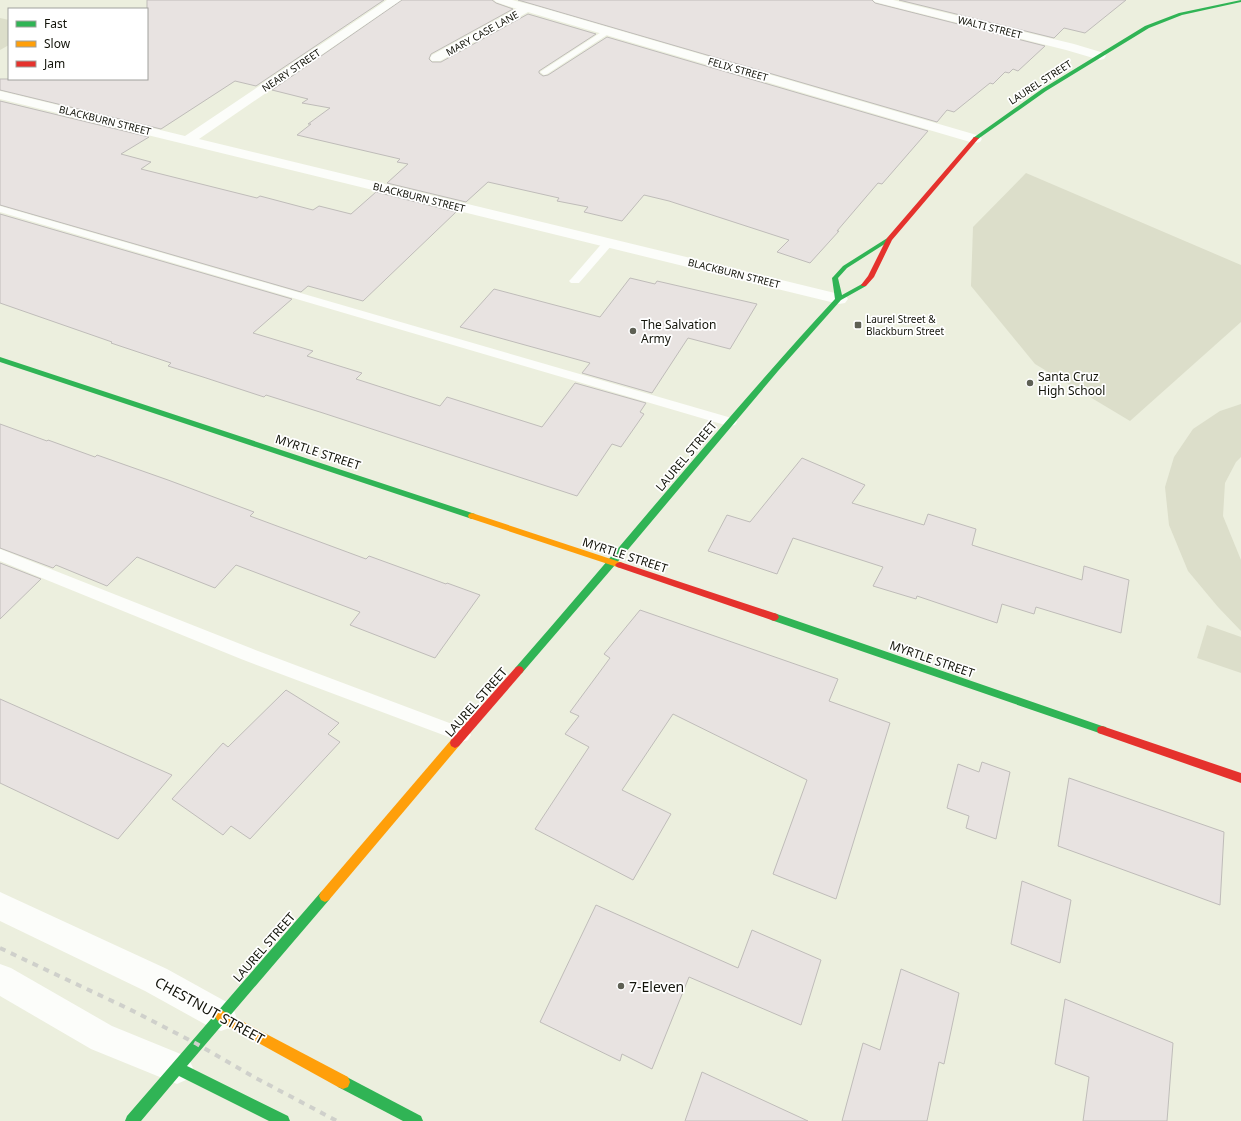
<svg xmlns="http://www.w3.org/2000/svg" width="1241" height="1121" font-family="'Noto Sans',sans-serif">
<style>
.green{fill:#dcdeca}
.building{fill:#e8e3e1;stroke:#bfbcb9}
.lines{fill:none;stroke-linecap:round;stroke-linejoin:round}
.lane{fill:#fcfdfa;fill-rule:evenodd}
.street{fill:#fcfdfa;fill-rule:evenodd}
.fast{fill:#30b455;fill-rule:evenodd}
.slow{fill:#ff9f0a;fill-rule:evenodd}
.jam{fill:#e5322d;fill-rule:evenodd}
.rail{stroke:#cfd0cb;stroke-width:4;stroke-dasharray:6 6;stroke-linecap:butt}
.poi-dot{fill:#5e6054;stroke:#fff;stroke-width:1.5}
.labels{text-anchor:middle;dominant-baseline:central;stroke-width:3.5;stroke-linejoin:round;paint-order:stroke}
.far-street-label{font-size:10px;fill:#121309;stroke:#fff}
.far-poi-label{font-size:10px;fill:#121309;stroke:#fff;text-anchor:start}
.poi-label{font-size:12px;fill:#121309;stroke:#fff;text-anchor:start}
.street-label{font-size:12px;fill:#121309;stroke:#fff}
.near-poi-label{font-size:14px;fill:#121309;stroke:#fff;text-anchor:start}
.near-street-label{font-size:14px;fill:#121309;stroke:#fff}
</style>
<rect width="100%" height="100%" fill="#ecefde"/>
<!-- green -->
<g class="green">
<path d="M0 18 9 20V45L0 50Z"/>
<path d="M1026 173 1241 265V322L1130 421 1035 364 971 286 973 227Z"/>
<path d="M1241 404V457L1236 462 1225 483 1223 516 1241 560V631L1218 607 1188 571 1169 525 1165 487 1174 457 1193 429 1220 411Z"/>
<path d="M1207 625 1241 637V673L1197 658Z"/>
</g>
<!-- building -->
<g class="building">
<path d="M147 0H384L256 86 235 81 161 129 0 90V79H147Z"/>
<path d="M402 0H492L496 3 513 9 431 54 429 59 432 62H441L528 14 596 34 539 71V73L543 76 548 75 607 37 928 131 882 184 878 183 837 231H839L810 263 777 252 789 240 669 201 644 195 622 221 584 212 588 207 557 201 559 198 488 182 466 202 387 183 408 164 397 162 400 159 297 135 311 124H308L330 108 302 103 308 99 272 90Z"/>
<path d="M518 0H872L875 3 1045 46 1018 71 1013 69 1009 73 1005 72 993 84 990 83 954 112 947 110 937 122Z"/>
<path d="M899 0H1126L1085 33 1064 28 1054 38Z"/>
<path d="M0 101 149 137 121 154 151 162 141 169 257 198 260 196 313 210 319 206 351 214 376 192 456 212 363 301 308 286 301 292 0 205Z"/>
<path d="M0 214 292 299 253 333 313 351 307 356 362 373 356 379 440 406 447 397 542 427 575 383 646 403 640 412 644 414 621 447 612 444 577 496 323 413 266 395 264 397 203 377 168 366 171 363 111 343 112 342 0 303Z"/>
<path d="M630 278 655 284 657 281 757 304 730 349 688 338 652 393 582 373 590 363 460 327 494 289 600 317Z"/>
<path d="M0 424 47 441 48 440 95 457 97 455 168 480 254 512 250 516 366 559 369 556 446 584 447 583 480 595 435 658 350 625 360 612 236 565 215 588 137 557 107 586 56 565 53 568 0 548Z"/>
<path d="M802 458 865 485 852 503 924 525 928 514 976 529 972 545 1082 580 1084 566 1129 580 1121 633 1036 607 1034 614 1002 604 997 623 917 596 916 599 873 586 883 567 793 538 777 574 708 551 727 515 750 522Z"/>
<path d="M0 563 41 579 0 619Z"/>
<path d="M640 610 838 679 829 701 890 723 836 899 773 874 807 780 673 714 622 790 671 814 633 880 535 829 589 747 565 734 579 716 570 712 610 658 604 654Z"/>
<path d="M286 690 339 723 328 734 340 742 250 839 231 826 223 835 172 799 223 743 228 747Z"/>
<path d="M0 699 172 775 118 839 0 783Z"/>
<path d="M982 762 1010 772 996 839 966 828 969 816 947 808 958 764 979 772Z"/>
<path d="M1069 778 1224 832 1220 905 1058 846Z"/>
<path d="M1022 881 1071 900 1060 963 1011 944Z"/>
<path d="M596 905 738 968 752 930 821 960 801 1025 689 977 652 1069 622 1054 620 1061 540 1022Z"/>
<path d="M901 969 959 993 944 1064 939 1062 927 1121H842L863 1043 880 1050Z"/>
<path d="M1065 999 1173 1043 1167 1121H1083L1089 1077 1055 1064Z"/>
<path d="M702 1072 808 1121H685Z"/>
</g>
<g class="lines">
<!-- lane -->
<g class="lane">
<path d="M606 29H612L613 31 547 74 544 75 540 72Z"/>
<path d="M0 206 735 419 737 422 735 425 730 426 725 425 0 212Z"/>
<path d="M608 240 612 241 613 243 612 245 579 283H571L569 281 571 279 604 241Z"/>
<path d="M0 549 253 649 468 730 471 735 468 740 462 742 241 659 0 561Z"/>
</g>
<!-- street -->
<g class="street">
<path d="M387 0H401L199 139 839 294 845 295 848 299 845 303 839 304 0 99V91L185 136Z"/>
<path d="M494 0H512L532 5 980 136 982 139 980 142 975 143 970 142 528 12 440 61H432L430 58 432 55 517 9 496 2Z"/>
<path d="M873 0H893L1074 44 1104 53 1106 56 1104 59 1100 60 1066 50 875 2Z"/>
<path d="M0 892 167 969 232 1005 236 1016 232 1027 221 1031 210 1027 145 991 0 921Z"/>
<path d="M0 964 11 968 112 1026 188 1057 193 1068 188 1079 177 1084 91 1049 0 996Z"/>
</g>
<!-- fast -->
<g class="fast">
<path d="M1241 0V2L1182 15 1149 28 1046 91 978 139 973 138 1042 89 1145 26 1179 13Z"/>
<path d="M889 237 892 239 891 240 847 268 838 278 842 295 862 284H866V286L841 300 778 371 615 565 522 673 519 674 516 673 514 670 516 667C623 545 725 418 835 299L832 278 833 277 843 266Z"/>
<path d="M0 357 475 514 476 516 472 519 469 518 0 362Z"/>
<path d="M774 613 1102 726 1106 727 1107 730 1106 733 1102 734 771 620 769 617 771 614Z"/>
<path d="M325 890 329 892 331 896 329 900 187 1066 288 1116 290 1121H269L179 1076 141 1121H125L127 1116 321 892Z"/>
<path d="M343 1075 421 1116 423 1121H403L338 1087 336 1082 338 1077Z"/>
</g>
<!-- slow -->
<g class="slow">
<path d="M472 513 623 563 625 565 623 567 620 568 469 518 468 516 469 514Z"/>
<path d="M455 738 459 740 460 743 459 746 329 900 325 902 321 900 319 896 321 892 451 740Z"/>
<path d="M221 1010 348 1077 350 1082 348 1087 343 1089 338 1087 217 1020 215 1016 217 1012Z"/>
</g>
<!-- jam -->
<g class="jam">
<path d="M974 137 979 138 892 240 874 277 866 286H862L861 285 868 276 887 238Z"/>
<path d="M620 562 777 614 779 617 777 620 774 621 617 567 615 565 617 563Z"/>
<path d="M519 666 522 667 524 670 522 673 459 746 455 748 451 746 450 743 451 740 516 667Z"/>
<path d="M1102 726 1241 773V783L1098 733 1097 730 1098 727Z"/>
</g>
<!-- rail -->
<path class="rail" d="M0 948 129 1009 197 1044 252 1076 337 1121"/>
</g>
<!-- markers -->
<g class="poi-dot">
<rect x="854" y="321" width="8" height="8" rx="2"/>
<circle cx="633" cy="331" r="4"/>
<circle cx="1030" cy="383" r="4"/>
<circle cx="621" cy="986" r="4"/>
</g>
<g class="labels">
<!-- far-street labels -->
<g class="far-street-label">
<text transform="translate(990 27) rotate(14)">WALTI STREET</text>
<text transform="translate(482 33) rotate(-29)">MARY CASE LANE</text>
<text transform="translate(738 69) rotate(16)">FELIX STREET</text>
<text transform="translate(291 70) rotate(-34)">NEARY STREET</text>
<text transform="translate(1040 82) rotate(-33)">LAUREL STREET</text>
<text transform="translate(105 120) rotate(14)">BLACKBURN STREET</text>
<text transform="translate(419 197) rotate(14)">BLACKBURN STREET</text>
<text transform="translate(734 273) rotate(14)">BLACKBURN STREET</text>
</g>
<!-- far-poi labels -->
<g class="far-poi-label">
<text x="866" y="319">Laurel Street &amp;<tspan x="866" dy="12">Blackburn Street</tspan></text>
</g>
<!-- poi labels -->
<g class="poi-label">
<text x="641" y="324">The Salvation<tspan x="641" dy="14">Army</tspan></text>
<text x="1038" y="376">Santa Cruz<tspan x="1038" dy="14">High School</tspan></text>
</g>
<!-- street labels -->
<g class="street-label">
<text transform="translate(318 452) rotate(18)">MYRTLE STREET</text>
<text transform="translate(686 456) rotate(-50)">LAUREL STREET</text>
<text transform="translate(625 555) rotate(18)">MYRTLE STREET</text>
<text transform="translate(932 659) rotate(19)">MYRTLE STREET</text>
<text transform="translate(476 702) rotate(-49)">LAUREL STREET</text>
<text transform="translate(264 947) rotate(-49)">LAUREL STREET</text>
</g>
<!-- near-poi labels -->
<g class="near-poi-label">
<text x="629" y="986">7-Eleven</text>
</g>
<!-- near-street labels -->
<g class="near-street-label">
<text transform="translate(210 1010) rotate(29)">CHESTNUT STREET</text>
</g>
</g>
<!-- legend -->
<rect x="8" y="8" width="140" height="72" fill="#ffffff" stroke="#a0a19d"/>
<rect x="16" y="21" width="20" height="6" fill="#30b455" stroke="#a0a19d"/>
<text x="44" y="28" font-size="12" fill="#121309">Fast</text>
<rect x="16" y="41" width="20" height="6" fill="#ff9f0a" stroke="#a0a19d"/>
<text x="44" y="48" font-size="12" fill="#121309">Slow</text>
<rect x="16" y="61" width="20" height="6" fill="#e5322d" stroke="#a0a19d"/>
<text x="44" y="68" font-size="12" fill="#121309">Jam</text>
</svg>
